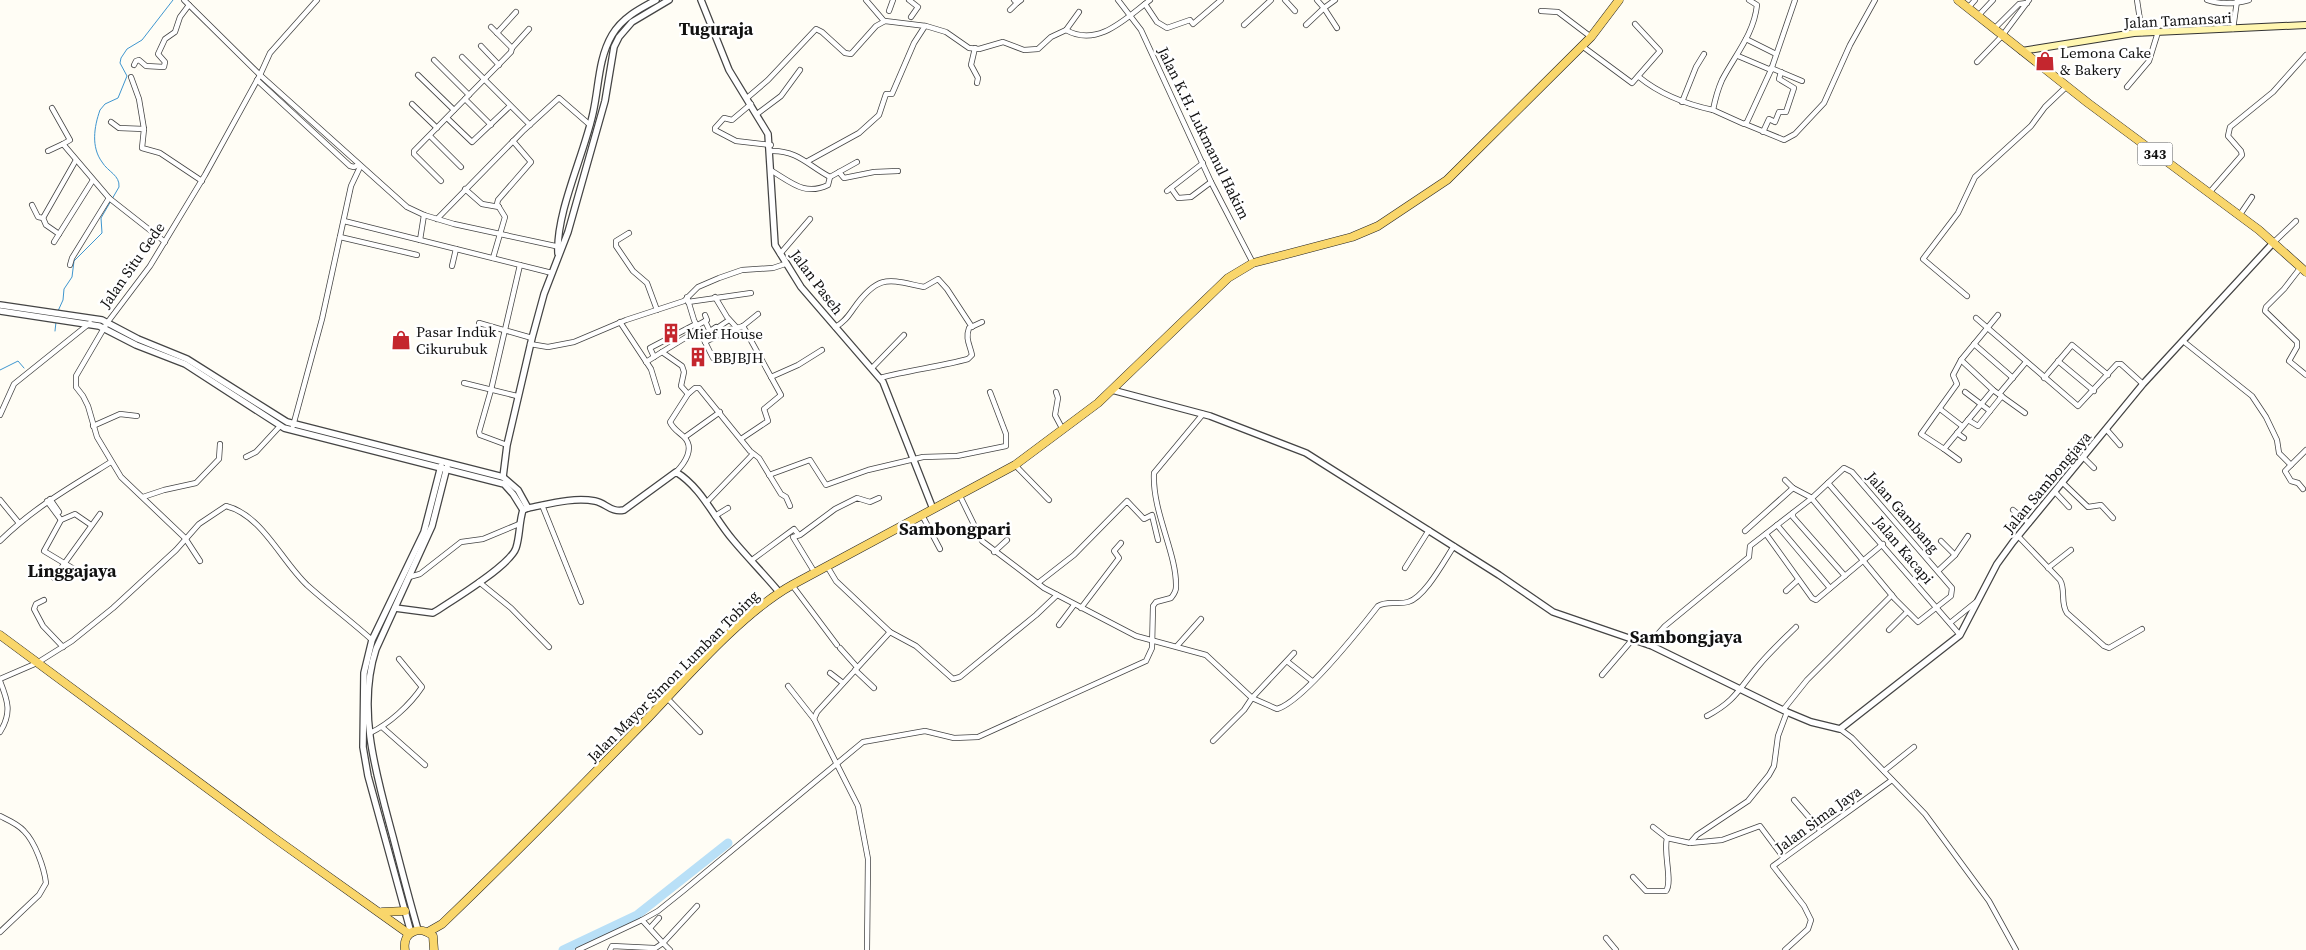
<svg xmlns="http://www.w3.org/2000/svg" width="2306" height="950" font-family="'Source Serif 4',serif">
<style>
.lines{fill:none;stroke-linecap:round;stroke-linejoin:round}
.stream{stroke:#3f96cf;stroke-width:1}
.river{stroke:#b9e0f7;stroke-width:9}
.minor-casing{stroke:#444;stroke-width:6}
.tertiary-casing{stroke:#444;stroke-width:8}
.secondary-casing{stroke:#333;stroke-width:8}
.primary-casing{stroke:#222;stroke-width:9}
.minor{stroke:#fff;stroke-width:4.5}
.tertiary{stroke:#fff;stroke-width:5.5}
.secondary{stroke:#fff6b0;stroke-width:6}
.primary{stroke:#f9d66b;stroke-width:8}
.labels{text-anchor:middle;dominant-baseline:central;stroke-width:5;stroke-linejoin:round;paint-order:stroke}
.shield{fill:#fff;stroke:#585858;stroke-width:1}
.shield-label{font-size:14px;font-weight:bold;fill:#111}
.street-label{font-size:15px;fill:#111;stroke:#fff}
.poi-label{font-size:15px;fill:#111;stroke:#fff;text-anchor:start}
.quarter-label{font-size:18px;font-weight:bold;fill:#111;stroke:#fff}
</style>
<rect width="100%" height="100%" fill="#fffdf5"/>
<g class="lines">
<!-- stream -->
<g class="stream">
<path d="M58 311 63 300 64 289 72 277 74 261 102 233 101 218 119 187C120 175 108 172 102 162 91 147 94 127 100 110L105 104 118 98 127 76 120 63 121 58 127 49 142 40 173 0"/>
<path d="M55 331 56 322"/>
<path d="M0 370 18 361 24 368"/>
</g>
<!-- river -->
<path class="river" d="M563 950 637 915 728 843"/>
<defs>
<g id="minor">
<path d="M184 0 260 75 407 207 424 215 454 224 560 247"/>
<path d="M866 0 884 21"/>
<path d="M909 0 918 7 911 17"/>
<path d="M1014 0 1017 3 1021 0"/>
<path d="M1118 0 1141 30 1211 182 1253 263"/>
<path d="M1285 0 1295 11"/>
<path d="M1317 0 1324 8 1335 0"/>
<path d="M1749 0 1757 5C1754 34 1735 55 1722 80 1718 89 1715 100 1713 110L1744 124 1747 122 1771 70 1795 0"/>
<path d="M2137 0 2142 33"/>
<path d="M2207 0C2221 5 2235 4 2249 0"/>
<path d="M1145 4 1157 22 1167 28 1190 20 1193 24 1221 0"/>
<path d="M1968 8 1975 0"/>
<path d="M1010 10 1017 3"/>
<path d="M889 11 893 0"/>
<path d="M1541 11 1558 12 1591 37"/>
<path d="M1978 16 1993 0"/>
<path d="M1244 25 1271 0"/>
<path d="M1306 25 1324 8 1337 28"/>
<path d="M491 27 512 48"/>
<path d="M1994 29 2019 4 2027 3"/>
<path d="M2233 29 2237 1"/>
<path d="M1066 30 1079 12"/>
<path d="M497 33 516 12"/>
<path d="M1746 39 1776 54"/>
<path d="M481 46 499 65"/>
<path d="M1582 46 1632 83 1660 51 1635 24"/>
<path d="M975 48 971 65 978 78 977 83"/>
<path d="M1738 56 1771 70"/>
<path d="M462 57 530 125"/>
<path d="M434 60 469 95"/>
<path d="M1977 62 2002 36 2029 0"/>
<path d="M134 65 136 61 139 60 146 66 164 67 165 62 158 54 165 39 175 32 180 17 189 5"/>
<path d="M1771 68 1802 81"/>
<path d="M418 75 454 110"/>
<path d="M131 77 139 99 144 129"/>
<path d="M1639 77C1661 95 1685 104 1713 110"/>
<path d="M257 80 350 166 354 167 358 165"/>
<path d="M2127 87 2149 61 2158 32"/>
<path d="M747 98 768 80 816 29 822 32 845 53 851 54 876 26 885 21 926 26 946 32 969 48 979 49 1003 42 1024 50 1038 49 1051 37 1066 30C1098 48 1126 18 1150 0"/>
<path d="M465 99 491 125"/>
<path d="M1682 102 1696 67 1704 54"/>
<path d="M412 104 437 128"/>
<path d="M751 104 732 120 724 118 715 128V130L736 141 771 145"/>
<path d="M52 108 70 140 63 144 109 198 165 242"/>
<path d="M757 114 781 96 800 70"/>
<path d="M447 118 472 142 510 106"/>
<path d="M111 122 119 128 144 129 142 148 160 153 202 181"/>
<path d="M1745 124 1784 140 1795 134 1824 103 1850 45 1875 0"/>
<path d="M1763 132 1769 119 1775 122 1779 112H1786L1794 88 1779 79 1781 72"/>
<path d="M430 136 461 167"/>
<path d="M48 151 63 144"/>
<path d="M771 151C797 150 809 166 830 177L857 162"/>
<path d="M808 161 859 133 879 115 886 94H892L914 43 925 26"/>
<path d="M772 171C792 183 805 196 828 185L830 177"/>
<path d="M839 172 844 178 874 172 898 171"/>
<path d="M441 181 414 154V151L511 52 512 48 529 29"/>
<path d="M1171 188 1178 198 1191 197 1211 182"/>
<path d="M465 189 482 204 499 207"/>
<path d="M1167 191 1203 163"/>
<path d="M2209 193 2242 155 2241 151 2228 136 2230 127 2273 92 2306 55"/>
<path d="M32 205 38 217 43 218 76 160"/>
<path d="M2239 216 2252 197"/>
<path d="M43 218 46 225 59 234"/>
<path d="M437 219 524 130 559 98 590 125"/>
<path d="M344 221 552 273"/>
<path d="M629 233 616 241V246L633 271 647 283 657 310"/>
<path d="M340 237 417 255"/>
<path d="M420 240 424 215"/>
<path d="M54 242 93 180"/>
<path d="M2273 243 2296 221"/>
<path d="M780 254 810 219"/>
<path d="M493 258 505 217 497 204 498 200 531 162 513 141"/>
<path d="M70 265 72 258 109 198"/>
<path d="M452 266 456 249"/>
<path d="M2301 267 2284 289 2266 307 2265 311 2297 342V347L2289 361 2306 375"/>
<path d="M1967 296 1923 259 1958 213 1975 177 2031 126 2045 107 2067 86"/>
<path d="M687 297 694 320 713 358"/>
<path d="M715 297 727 317 737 328 743 326 758 314"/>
<path d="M688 302 751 293"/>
<path d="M1976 318 2078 406 2117 364H2121L2143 384"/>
<path d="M620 322 651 369 658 392"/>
<path d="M479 323 532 338"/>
<path d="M696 326 707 320 705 315"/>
<path d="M835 327C844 323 849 315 854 308 879 273 889 280 924 287L938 279 947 289 972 327"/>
<path d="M717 328 729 320"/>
<path d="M710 331 716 327 720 334"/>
<path d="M713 338 728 330 738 328"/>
<path d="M2183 341 2252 396 2266 417 2277 440 2279 453 2291 465"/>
<path d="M705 342 713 338 705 321"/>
<path d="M530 344 548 347 574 342 626 320 684 301 698 287 719 278 742 270 773 268 785 264"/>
<path d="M1974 344 2013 378"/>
<path d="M662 352 698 330"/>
<path d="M654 357 650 348 696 324"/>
<path d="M1961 360 1993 390 2025 413"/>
<path d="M2058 361 2094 391"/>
<path d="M646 362 662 352 682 366 684 372 681 386 688 394"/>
<path d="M872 368 904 335"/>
<path d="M771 377 798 365 822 350"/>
<path d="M880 378C909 370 939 367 968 359L972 355C970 345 965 339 969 328L982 322"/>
<path d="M2044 378 2072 345 2108 375"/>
<path d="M464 383 517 396"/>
<path d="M1993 390 1944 449 1921 434 1957 384 1953 375 1961 360 1998 315"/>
<path d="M1056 392 1058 398 1055 415 1063 430"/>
<path d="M1965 392 1990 411"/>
<path d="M1999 394 2026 362"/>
<path d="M1940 409 1962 426"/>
<path d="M0 415 14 384 90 323"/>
<path d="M1968 420 1978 426 2002 396"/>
<path d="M93 426 120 414 137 416"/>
<path d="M293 426 322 319 351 186 360 167"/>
<path d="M2107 430 2120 445"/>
<path d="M1957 433 1964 438"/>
<path d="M685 437 720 412"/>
<path d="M741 439 768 421 764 409 781 395 743 326"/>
<path d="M507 445 480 435 479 432 491 390 520 265"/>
<path d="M1944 449 1959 460"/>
<path d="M246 457 256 452 280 426"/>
<path d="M2084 458 2094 468"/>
<path d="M1015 465 1049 500"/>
<path d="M1844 468 1852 472 1952 588 1951 596 1918 622 1895 599 1813 500 1812 498Z"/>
<path d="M676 472C685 463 695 448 684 437 679 432 673 429 670 422L688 394 695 388H699L750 451 759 458 781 494 786 497 790 506"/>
<path d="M769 475 810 460 826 485 868 470 923 457 957 456 1006 446V434L990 392"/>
<path d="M2062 482 2088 507 2101 505 2113 518"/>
<path d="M1828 483 1960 635"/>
<path d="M2303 489 2298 483 2291 481 2285 471 2306 450"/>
<path d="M2055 492 2069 507"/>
<path d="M960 496 982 541 1044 588 1136 636 1206 655 1252 698 1277 709C1302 702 1360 629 1378 606 1387 600 1398 605 1408 602 1425 597 1444 561 1454 546"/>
<path d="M143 497 164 490 196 483 219 459 220 444"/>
<path d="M50 499 59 512"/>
<path d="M0 500 19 523"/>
<path d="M47 501 61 520"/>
<path d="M706 503 753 454"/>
<path d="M542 505 581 602"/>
<path d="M2013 510 2029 523"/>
<path d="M1793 513V517L1845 576"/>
<path d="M922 515 940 549"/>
<path d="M715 516 728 508"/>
<path d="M1777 525 1830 588"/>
<path d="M1745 531 1793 488"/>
<path d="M1766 534 1812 598 1816 600 1883 544"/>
<path d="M2018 536 2060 580C2066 590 2060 603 2067 613L2104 646 2109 648 2142 629"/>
<path d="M0 541C33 508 72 486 111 462"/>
<path d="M1941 541 1955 555"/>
<path d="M994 552 1007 540"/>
<path d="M752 560 794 529 798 534"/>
<path d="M200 561 185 538 121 477 97 437 88 406 83 396 76 387V376L107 323 150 266 205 175 260 75 270 53 317 0"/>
<path d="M827 566 836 581 890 632 916 646 953 679 960 677 1036 615 1057 595"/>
<path d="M1405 568 1429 530"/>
<path d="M2048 568 2071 550"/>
<path d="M74 569 44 551 61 520 75 514 91 525"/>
<path d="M1938 571 1955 555 1968 536"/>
<path d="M815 573 793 537 800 535 835 509 857 498 870 502 879 498"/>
<path d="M409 577 420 574 461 542 483 539 519 524"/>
<path d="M54 578 100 514"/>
<path d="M479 582 511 608 549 647"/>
<path d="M1038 583 1074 555 1127 501 1144 519 1152 515 1158 540"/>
<path d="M792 585 837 645"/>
<path d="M1786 591 1798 580"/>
<path d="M44 600 36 604 34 609 43 626 63 647"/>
<path d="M1081 608 1119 558 1114 551 1121 543"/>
<path d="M1950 623 1976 602"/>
<path d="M1059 625 1074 605"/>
<path d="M1889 630 1907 612"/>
<path d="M1648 645 1665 626 1749 557 1750 546 1812 498 1793 488 1785 480"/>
<path d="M1177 646 1201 619"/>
<path d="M840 648 857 667"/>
<path d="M1288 662 1312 681"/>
<path d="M855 670 874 688"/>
<path d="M830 673 843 683"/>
<path d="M1602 675 1632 640"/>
<path d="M0 679 37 663 72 641 113 608 176 550 199 524 226 506C262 515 280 559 307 585 328 604 351 621 372 640"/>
<path d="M0 681C8 701 12 713 0 732"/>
<path d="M788 686 814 719"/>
<path d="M667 698 700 732"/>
<path d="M1783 710 1807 680 1892 595"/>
<path d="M1707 716C1737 700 1739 688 1760 664 1771 651 1784 639 1796 627"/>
<path d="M382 727 425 765"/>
<path d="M1840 729 1852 738 1925 814 1989 901 2016 950"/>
<path d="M370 733C389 724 410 705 422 687L399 659"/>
<path d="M1213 741 1244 710 1252 698 1294 653"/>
<path d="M1884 771 1914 747"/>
<path d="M1794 800 1820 830"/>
<path d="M0 816C8 820 18 824 24 831 35 842 44 867 46 883L39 895 0 932"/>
<path d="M1653 827 1667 838 1690 843 1697 835 1748 801 1769 775 1774 766 1778 736 1787 712"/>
<path d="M1690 843 1722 840 1760 826 1784 858"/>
<path d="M1633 877 1646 891H1666C1673 882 1663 853 1667 838"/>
<path d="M642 920 658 911 683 891 863 742 925 731 954 738 978 737 1146 661 1152 648 1153 606 1156 602 1171 598C1174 594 1176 592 1176 587 1177 553 1152 512 1154 473L1203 414"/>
<path d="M650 928 659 918"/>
<path d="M1606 938 1616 950"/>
<path d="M654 949 663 943 670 950"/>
<path d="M578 950 642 920 663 943 697 906"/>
<path d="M610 950 612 946 654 948"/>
<path d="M867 950 868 859 858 806 814 719 817 712 890 632"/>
<path d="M1785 950 1808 929 1811 920 1804 906 1773 866 1892 780"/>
</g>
<g id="tertiary">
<path d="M701 0 729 70 768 134 775 245 801 287 883 382 933 509"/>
<path d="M558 253C556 212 584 155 593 113 599 87 598 59 612 35 622 18 639 9 656 0"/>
<path d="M0 305 102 320 138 339 187 359 287 422 503 477 518 490 528 508"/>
<path d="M0 311 99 326 136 345 185 364 284 428 504 484 513 494 523 510"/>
<path d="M1112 390 1210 416 1306 453 1499 575 1553 612 1652 646 1787 712 1811 722 1840 729 1960 635 1997 564 2013 542 2143 384 2273 243"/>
<path d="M503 477 507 445 532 338 544 294 568 232 605 101 614 47 619 37 632 22 669 0"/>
<path d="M395 608 433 613C450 602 510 566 516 548 520 536 519 522 523 510L528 508C549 504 573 497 595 501 606 503 611 513 624 510L676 472C702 488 714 518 733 540 748 558 764 574 779 592"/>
<path d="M418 930C409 899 401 868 393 837 377 777 356 710 376 649L432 526 447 467"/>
<path d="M411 933 368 776 363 747 364 673 372 640 424 532 441 466"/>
</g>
<path id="secondary" d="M2022 51 2134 33 2306 25"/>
<g id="primary">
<path d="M1958 0 2088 103 2259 230 2306 272"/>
<path d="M0 635 273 837 409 934"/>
<path d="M382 912 405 911"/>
<path d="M428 932 442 924C512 857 580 788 648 718 688 676 742 613 792 585L1015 465 1098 403 1228 278 1253 263 1352 237 1378 226 1447 180 1591 37 1619 0"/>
<path d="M405 950C402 931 420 925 433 936L434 950"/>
</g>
</defs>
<!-- minor casing -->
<use href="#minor" class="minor-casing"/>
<!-- tertiary casing -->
<use href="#tertiary" class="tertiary-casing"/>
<!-- secondary casing -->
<use href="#secondary" class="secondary-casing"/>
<!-- primary casing -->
<use href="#primary" class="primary-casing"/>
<!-- minor -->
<use href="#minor" class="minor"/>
<!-- tertiary -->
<use href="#tertiary" class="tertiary"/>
<!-- secondary -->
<use href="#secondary" class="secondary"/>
<!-- primary -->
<use href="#primary" class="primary"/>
</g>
<!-- icons -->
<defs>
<symbol id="shop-bare" viewBox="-9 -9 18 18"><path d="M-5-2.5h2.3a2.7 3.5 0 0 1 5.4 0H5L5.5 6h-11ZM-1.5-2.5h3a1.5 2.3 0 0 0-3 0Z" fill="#c4262e" stroke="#fff" stroke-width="2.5" paint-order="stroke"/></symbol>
<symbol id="building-bare" viewBox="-9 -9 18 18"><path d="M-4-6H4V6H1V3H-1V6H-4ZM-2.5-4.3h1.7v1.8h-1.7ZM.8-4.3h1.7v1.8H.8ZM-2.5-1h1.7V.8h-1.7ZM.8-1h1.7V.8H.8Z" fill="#c4262e" stroke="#fff" stroke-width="2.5" paint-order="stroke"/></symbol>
</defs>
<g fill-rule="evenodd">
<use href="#shop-bare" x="2031" y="47" width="28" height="28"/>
<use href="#building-bare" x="657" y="319" width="28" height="28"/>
<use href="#shop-bare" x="387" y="326" width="28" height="28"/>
<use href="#building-bare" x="684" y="343" width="28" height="28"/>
</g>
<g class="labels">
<!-- shield labels -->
<rect class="shield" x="2137.5" y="142.5" width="35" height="23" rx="4"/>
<g class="shield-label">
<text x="2155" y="154">343</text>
</g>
<!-- street labels -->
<g class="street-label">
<text transform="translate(2178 20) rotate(-3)">Jalan Tamansari</text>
<text transform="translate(1204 133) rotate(64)">Jalan K.H. Lukmanul Hakim</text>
<text transform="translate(132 265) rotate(-55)">Jalan Situ Gede</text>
<text transform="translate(817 282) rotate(53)">Jalan Paseh</text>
<text transform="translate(2047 482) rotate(-50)">Jalan Sambongjaya</text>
<text transform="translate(1903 512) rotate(49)">Jalan Gambang</text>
<text transform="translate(1904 550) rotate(50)">Jalan Kacapi</text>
<text transform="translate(673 676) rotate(-45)">Jalan Mayor Simon Lumban Tobing</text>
<text transform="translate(1818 819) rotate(-36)">Jalan Sima Jaya</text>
</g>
<!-- poi labels -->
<g class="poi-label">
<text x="2060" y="52">Lemona Cake<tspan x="2060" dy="17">&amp; Bakery</tspan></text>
<text x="416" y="331">Pasar Induk<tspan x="416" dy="17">Cikurubuk</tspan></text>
<text x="686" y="333">Mief House</text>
<text x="713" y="357">BBJBJH</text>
</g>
<!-- quarter labels -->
<g class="quarter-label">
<text x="716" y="28">Tuguraja</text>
<text x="955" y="528">Sambongpari</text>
<text x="72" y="570">Linggajaya</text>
<text x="1686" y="636">Sambongjaya</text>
</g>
</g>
</svg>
